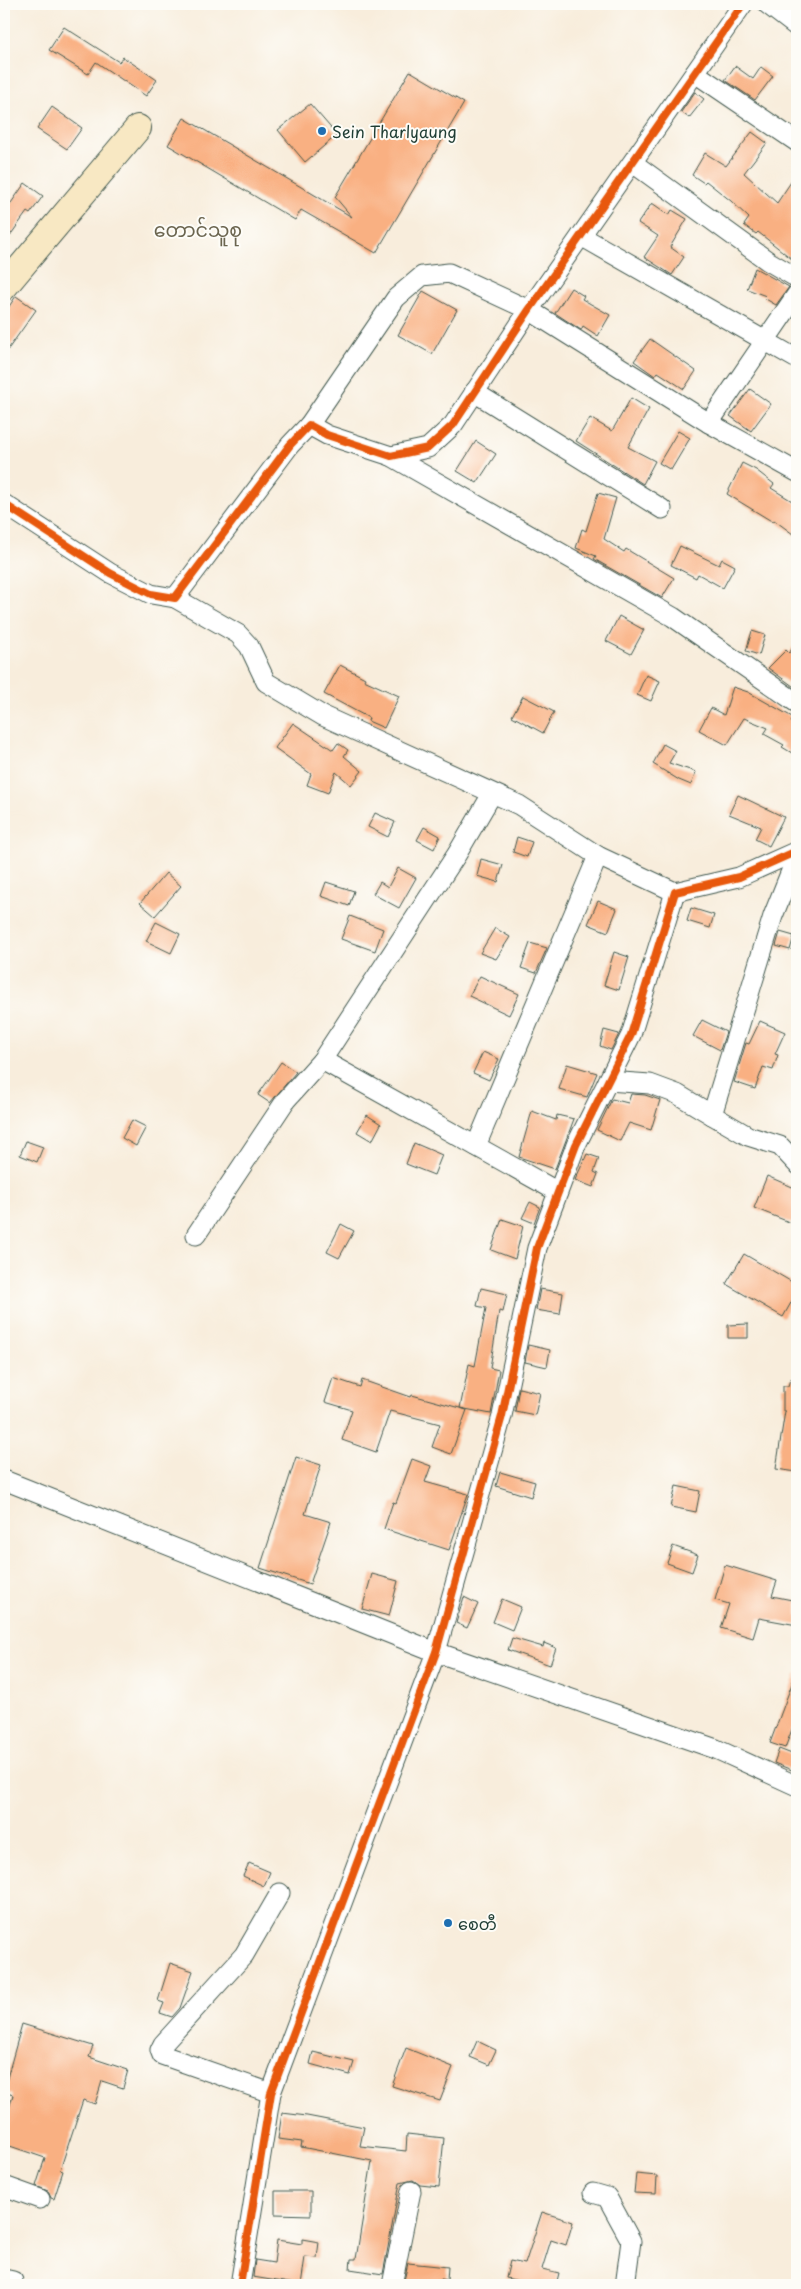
<svg xmlns="http://www.w3.org/2000/svg" width="801" height="2289" font-family="'Playpen Sans','Noto Sans Myanmar',sans-serif">
<style>
.building{fill:#f9b082}
.lines{fill:none;stroke-linecap:round;stroke-linejoin:round}
.street-casing{stroke:#40574d;stroke-width:21}
.secondary-casing{stroke:#40574d;stroke-width:28}
.street{stroke:#fff;stroke-width:19}
.secondary{stroke:#f8e8c3;stroke-width:26}
.cycleway-casing{stroke:#fdfcf7;stroke-width:11}
.cycleway{stroke:#e8590c;stroke-width:8}
.poi-dot{fill:#1f6fb2;stroke:#fdfcf7;stroke-width:2}
.labels{text-anchor:middle;dominant-baseline:central;stroke-width:4;stroke-linejoin:round;paint-order:stroke}
.poi-label{font-size:16px;fill:#1f3d34;stroke:#fdfcf7;text-anchor:start}
.quarter-label{font-size:19px;fill:#6b654f;stroke:#fdfcf7}
</style>
<rect width="100%" height="100%" fill="#fdfcf7"/>
<filter id="ink" filterUnits="userSpaceOnUse"><feTurbulence type="fractalNoise" baseFrequency=".02" numOctaves="2"/><feDisplacementMap in="SourceGraphic" scale="10" xChannelSelector="R" yChannelSelector="G"/><feConvolveMatrix kernelMatrix="1 2 1 2 8 2 1 2 1" color-interpolation-filters="sRGB"/></filter>
<filter id="wash" filterUnits="userSpaceOnUse"><feTurbulence type="fractalNoise" baseFrequency=".0096" numOctaves="4" result="noise"/><feDisplacementMap in="SourceGraphic" scale="20" xChannelSelector="R" yChannelSelector="G"/><feGaussianBlur stdDeviation="1.12" result="paint"/><feColorMatrix in="noise" values="0 0 0 0 0 0 0 0 0 0 0 0 0 0 0 0 0 1.4 0 .05"/><feComposite in="paint" operator="in"/></filter>
<g filter="url(#wash)">
<rect width="100%" height="100%" fill="#f8eddc"/>
<g id="blocks">
<!-- building -->
<g class="building">
<path d="M64 27 119 62 123 57 157 80 146 96 96 62 88 74 49 50Z"/>
<path d="M735 66 753 79 761 67 773 76 755 100 725 80Z"/>
<path d="M410 71 464 103 376 253 301 210 295 220 168 145 184 118 352 217 335 197Z"/>
<path d="M695 92 704 99 689 118 681 112Z"/>
<path d="M310 104 337 135 305 162 278 130Z"/>
<path d="M52 107 82 128 67 149 37 129Z"/>
<path d="M752 132 767 143 744 173 777 203 797 173V263L758 232 756 234 744 225 749 218 731 201 706 181 704 183 692 175 705 153 726 166Z"/>
<path d="M25 183 43 196 30 214 27 212 4 244V213Z"/>
<path d="M652 203 669 215 672 210 687 219 670 247 684 257 672 275 644 257 658 236 638 223Z"/>
<path d="M755 268 789 287 776 305 764 298 766 296 747 289Z"/>
<path d="M571 288 584 296 582 299 610 315 598 336 583 326 581 330 555 313Z"/>
<path d="M423 291 457 310 432 354 398 335Z"/>
<path d="M16 296 36 310 4 355V314Z"/>
<path d="M650 339 696 371 684 389 658 372 655 376 634 361Z"/>
<path d="M750 389 771 404 751 431 730 416Z"/>
<path d="M631 398 649 409 628 447 655 461 643 484 576 441 590 418 612 431Z"/>
<path d="M678 431 690 438 671 470 659 463Z"/>
<path d="M476 441 496 454 477 483 457 471Z"/>
<path d="M742 463 756 470 774 484 771 488 797 504V537L774 520 773 522 727 494Z"/>
<path d="M598 493 616 498 604 539 624 552 626 549 674 578 662 598 594 559 596 556 576 548 582 529 586 531Z"/>
<path d="M680 546 719 565 722 559 735 566 723 588 698 574 696 578 671 565Z"/>
<path d="M619 616 644 630 631 654 606 641Z"/>
<path d="M752 631 765 635 759 655 746 651Z"/>
<path d="M797 642V689L768 668 786 650 789 653Z"/>
<path d="M340 665 365 678 364 680 399 696 384 728 368 721 369 718 324 694Z"/>
<path d="M646 675 660 681 651 701 637 695Z"/>
<path d="M733 687 748 692 794 718 791 722 797 724V756L782 747 784 745 764 734 768 728 744 718 727 745 699 730 711 708 724 715Z"/>
<path d="M523 696 554 712 543 733 512 716Z"/>
<path d="M293 723 333 750 338 743 348 750 344 756 362 771 351 785 336 772 328 793 307 785 311 774 275 748Z"/>
<path d="M663 744 676 751 669 763 696 772 691 785 679 780 653 764Z"/>
<path d="M738 795 784 817 769 846 755 839 761 827 729 814Z"/>
<path d="M375 813 395 822 388 837 368 827Z"/>
<path d="M424 827 440 836 434 849 417 840Z"/>
<path d="M517 837 532 842 527 857 513 852Z"/>
<path d="M481 859 503 865 498 882 477 876Z"/>
<path d="M398 868 416 878 399 908 373 894 380 882 388 887Z"/>
<path d="M166 873 181 886 155 916 140 903Z"/>
<path d="M326 882 354 891 349 906 321 896Z"/>
<path d="M598 901 617 909 608 932 588 924Z"/>
<path d="M691 908 714 915 710 928 687 921Z"/>
<path d="M350 916 383 929 375 951 341 939Z"/>
<path d="M156 922 180 934 171 953 146 941Z"/>
<path d="M495 928 510 937 496 959 480 953Z"/>
<path d="M780 932 794 936 790 950 776 946Z"/>
<path d="M530 943 547 948 536 973 521 968Z"/>
<path d="M614 952 629 957 619 990 604 985Z"/>
<path d="M480 976 519 994 509 1015 469 996Z"/>
<path d="M702 1020 726 1032 720 1050 693 1036Z"/>
<path d="M760 1021 785 1032 775 1054 778 1055 773 1070 763 1067 755 1089 734 1082 746 1043 749 1044Z"/>
<path d="M604 1030 619 1034 611 1050 600 1046Z"/>
<path d="M483 1052 499 1059 489 1080 473 1073Z"/>
<path d="M281 1062 296 1072 270 1103 258 1095Z"/>
<path d="M567 1064 597 1073 587 1097 559 1089Z"/>
<path d="M631 1094 645 1095 660 1100 651 1130 629 1123 620 1141 597 1130 612 1099 628 1103Z"/>
<path d="M532 1111 556 1120 557 1115 574 1119 555 1169 519 1157Z"/>
<path d="M367 1115 381 1124 372 1141 357 1132Z"/>
<path d="M132 1120 146 1127 136 1146 122 1138Z"/>
<path d="M26 1141 43 1147 37 1162 20 1155Z"/>
<path d="M414 1143 442 1155 434 1175 406 1164Z"/>
<path d="M587 1154 599 1158 594 1172 598 1174 593 1187 575 1180Z"/>
<path d="M767 1176 797 1189V1217L794 1224 754 1208Z"/>
<path d="M530 1202 540 1207 534 1223 522 1218Z"/>
<path d="M502 1219 523 1226 515 1259 491 1250Z"/>
<path d="M341 1224 354 1231 339 1258 327 1252Z"/>
<path d="M744 1254 797 1285V1292L783 1317 726 1284Z"/>
<path d="M481 1288 507 1294 503 1312 499 1311 490 1368 499 1370 491 1414 460 1408 469 1364 475 1366 486 1308 477 1306Z"/>
<path d="M540 1289 563 1293 560 1314 536 1310Z"/>
<path d="M748 1324V1338H728V1325Z"/>
<path d="M528 1345 550 1350 547 1367 525 1362Z"/>
<path d="M333 1378 360 1387 362 1380 411 1397 412 1395 467 1410 451 1454 432 1447 440 1424 390 1411 376 1452 342 1440 352 1410 325 1402Z"/>
<path d="M790 1379H797V1472L776 1469 785 1411H783V1386H788Z"/>
<path d="M519 1388 540 1393 535 1415 515 1411Z"/>
<path d="M296 1457 321 1465 305 1514 331 1522 310 1584 260 1568Z"/>
<path d="M412 1459 431 1466 425 1482 468 1494 449 1550 384 1529 393 1502 396 1503Z"/>
<path d="M500 1472 535 1482 531 1497 496 1486Z"/>
<path d="M676 1486 700 1491 696 1512 671 1507Z"/>
<path d="M673 1546 698 1555 692 1572 667 1563Z"/>
<path d="M725 1565 777 1581 772 1596 797 1601V1625L759 1618 753 1638 721 1628 729 1604 715 1600Z"/>
<path d="M372 1574 398 1581 389 1616 362 1609Z"/>
<path d="M464 1597 478 1604 467 1628 456 1623Z"/>
<path d="M502 1599 521 1607 512 1630 493 1622Z"/>
<path d="M512 1638 543 1647 544 1643 556 1648 550 1665 508 1650Z"/>
<path d="M796 1673 797 1716 785 1748 770 1743Z"/>
<path d="M779 1749 797 1756V1772L774 1763Z"/>
<path d="M249 1863 270 1872 264 1886 243 1876Z"/>
<path d="M170 1963 193 1971 180 2008 172 2017 160 2013 164 2003 158 2001Z"/>
<path d="M22 2024 93 2046 89 2057 128 2070 123 2088 102 2081 95 2104 83 2100 60 2170 63 2171 54 2199 51 2198 48 2191 36 2186 45 2158 4 2144V2125L13 2095 4 2092V2089Z"/>
<path d="M477 2041 496 2050 489 2065 470 2057Z"/>
<path d="M406 2048 453 2067 440 2101 392 2086Z"/>
<path d="M313 2052 354 2062 350 2075 310 2064Z"/>
<path d="M282 2113 307 2116 364 2127 360 2146 406 2151 407 2134 444 2138 439 2187 420 2185 413 2180 400 2183 383 2274 350 2269 351 2259H356L372 2161 301 2147 302 2142 278 2139Z"/>
<path d="M636 2174 657 2176 656 2194 634 2193Z"/>
<path d="M275 2191H311V2215L275 2214Z"/>
<path d="M542 2212 573 2222 566 2245 551 2240 542 2269 559 2273 556 2285H518L519 2281 506 2278 510 2261 525 2264Z"/>
<path d="M302 2239 319 2242 317 2258 305 2257 301 2285 253 2277 255 2260 274 2263 277 2240 302 2244Z"/>
<path d="M408 2263 448 2267 447 2280 441 2279 440 2285H403Z"/>
</g>
</g>
</g>
<g filter="url(#ink)">
<use href="#blocks" fill-opacity="0" stroke="#40574d" stroke-width="1"/>
<g class="lines">
<defs>
<g id="street">
<path d="M767 4 797 27"/>
<path d="M695 73 797 142"/>
<path d="M633 163 768 261 797 278"/>
<path d="M581 236 797 359"/>
<path d="M474 392 662 509"/>
<path d="M709 423 797 294"/>
<path d="M309 425 396 298 422 276 449 273 529 310 709 423 797 472"/>
<path d="M391 456 673 617 797 703"/>
<path d="M4 504 110 573 151 594 175 598 290 445 309 425 327 435 391 456 428 448 453 425 529 310 743 4"/>
<path d="M175 598 238 634 249 646 266 682 323 716 519 805 598 856 675 892"/>
<path d="M322 1060 558 1192"/>
<path d="M608 1081 650 1084 677 1094 712 1115 773 916 797 856"/>
<path d="M712 1115 748 1136 780 1146 797 1164"/>
<path d="M476 1146 598 856"/>
<path d="M196 1235 286 1100 322 1060 457 854 492 794"/>
<path d="M4 1480 436 1652 716 1749 797 1786"/>
<path d="M271 2093 162 2055 160 2050 163 2044 244 1955 280 1893"/>
<path d="M4 2186 40 2199"/>
<path d="M593 2193 607 2197 631 2241 625 2285"/>
<path d="M4 2279 13 2281"/>
<path d="M240 2285 271 2093 436 1652 502 1416 537 1248 576 1145 631 1035 675 892 739 877 797 851"/>
<path d="M392 2285 411 2191"/>
</g>
<path id="secondary" d="M4 287 138 128"/>
</defs>
<!-- street casing -->
<use href="#street" class="street-casing"/>
<!-- secondary casing -->
<use href="#secondary" class="secondary-casing"/>
<!-- street -->
<use href="#street" class="street"/>
<!-- secondary -->
<use href="#secondary" class="secondary"/>
<defs>
<g id="cycleway">
<path d="M4 504 110 573 151 594 175 598 290 445 309 425 327 435 391 456 428 448 453 425 529 310 743 4"/>
<path d="M240 2285 271 2093 436 1652 502 1416 537 1248 576 1145 631 1035 675 892 739 877 797 851"/>
</g>
</defs>
<!-- cycleway casing -->
<use href="#cycleway" class="cycleway-casing"/>
<!-- cycleway -->
<use href="#cycleway" class="cycleway"/>
</g>
</g>
<!-- markers -->
<g class="poi-dot">
<circle cx="322" cy="131" r="5"/>
<circle cx="448" cy="1923" r="5"/>
</g>
<g class="labels">
<!-- poi labels -->
<g class="poi-label">
<text x="332" y="131">Sein Tharlyaung</text>
<text x="458" y="1923">စေတီ</text>
</g>
<!-- quarter labels -->
<g class="quarter-label">
<text x="198" y="229">တောင်သူစု</text>
</g>
</g>
<!-- margin -->
<rect width="801" height="2289" fill="none" stroke="#fdfcf7" stroke-width="20"/>
</svg>
